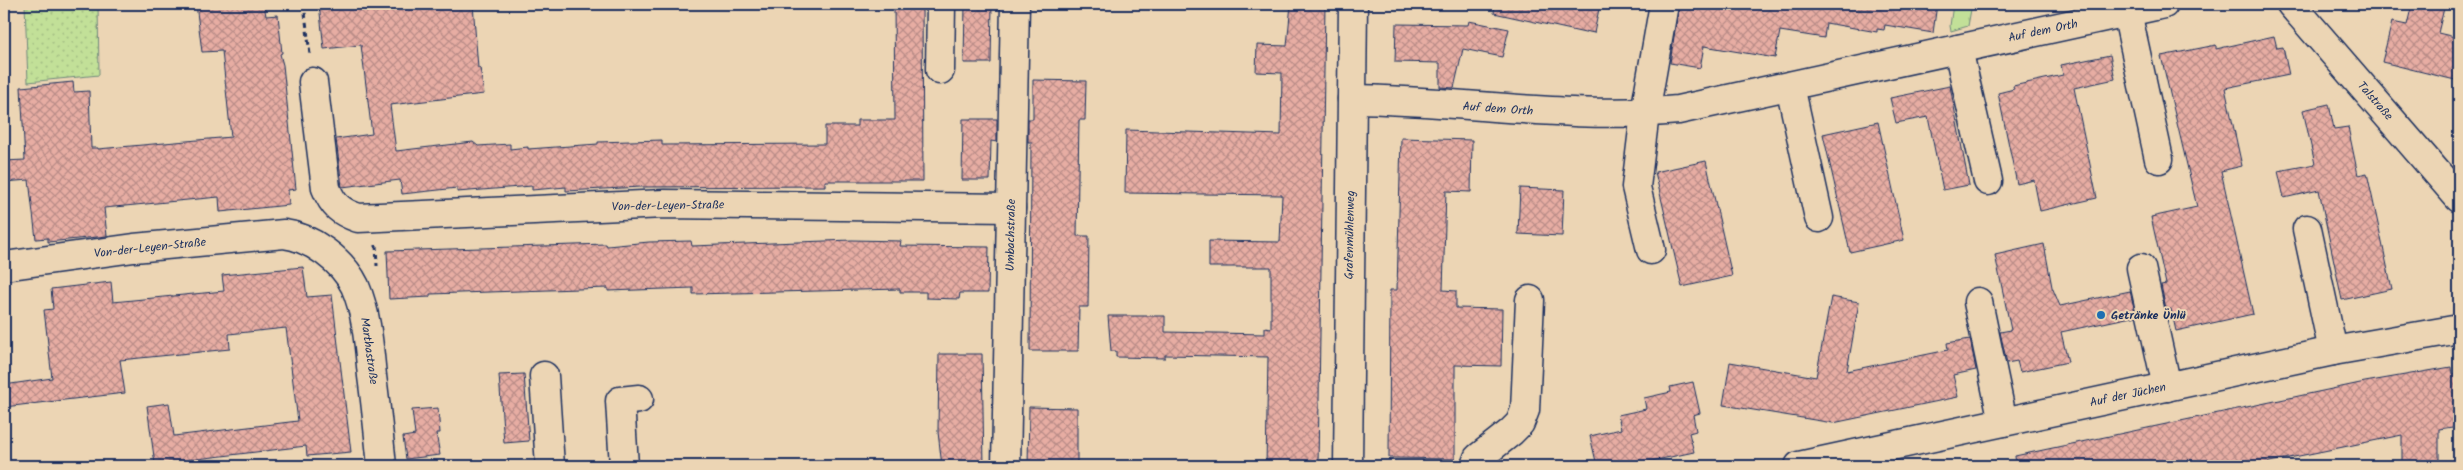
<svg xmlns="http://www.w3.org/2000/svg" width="2463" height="470" font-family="Kalam,sans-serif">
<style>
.grass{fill:url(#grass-tufts);stroke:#6e887b}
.park{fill:url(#park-dots);stroke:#6e887b}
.building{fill:url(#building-cross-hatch);stroke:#1b2f5e}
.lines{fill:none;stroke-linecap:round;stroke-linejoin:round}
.minor-casing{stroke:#1b2f5e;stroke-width:31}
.path{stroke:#1b2f5e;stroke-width:3;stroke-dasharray:5 4;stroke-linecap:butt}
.minor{stroke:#ecd5b4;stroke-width:28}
.poi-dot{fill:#1f6fb2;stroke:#ecd5b4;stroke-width:2}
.labels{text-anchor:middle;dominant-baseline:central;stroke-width:4;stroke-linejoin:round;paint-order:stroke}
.street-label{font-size:12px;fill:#1b2f5e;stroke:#ecd5b4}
.poi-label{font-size:12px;font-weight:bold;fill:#1b2f5e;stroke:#ecd5b4;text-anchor:start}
</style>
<defs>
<pattern id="grass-tufts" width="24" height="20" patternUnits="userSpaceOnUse" patternTransform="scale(1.25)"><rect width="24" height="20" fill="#c2e098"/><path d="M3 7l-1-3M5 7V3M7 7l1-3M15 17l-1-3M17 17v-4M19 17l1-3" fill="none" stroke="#a6c085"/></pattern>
<pattern id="park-dots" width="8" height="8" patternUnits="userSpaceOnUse" patternTransform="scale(1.25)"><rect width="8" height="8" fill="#c2e098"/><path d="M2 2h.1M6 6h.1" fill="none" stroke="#a6c085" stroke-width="1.8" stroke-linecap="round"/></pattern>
<pattern id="building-cross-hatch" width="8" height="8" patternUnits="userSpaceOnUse" patternTransform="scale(1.25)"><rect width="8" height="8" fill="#e7ada3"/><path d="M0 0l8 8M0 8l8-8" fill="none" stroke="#ba8d88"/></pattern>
</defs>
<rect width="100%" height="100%" fill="#ecd5b4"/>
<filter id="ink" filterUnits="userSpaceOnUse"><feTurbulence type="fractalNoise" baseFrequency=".02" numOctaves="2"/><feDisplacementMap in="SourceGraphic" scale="10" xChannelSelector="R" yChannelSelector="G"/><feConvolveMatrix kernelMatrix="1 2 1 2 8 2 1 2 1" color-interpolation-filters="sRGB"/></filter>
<g filter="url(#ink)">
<!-- grass -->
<path class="grass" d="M1953 4H1972L1968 26 1951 31 1950 26Z"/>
<!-- park -->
<path class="park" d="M25 4 98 5 99 75 28 82Z"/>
<!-- building -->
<g class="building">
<path d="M196 4H264L266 16 278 15 282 53 280 54 283 65 296 189 288 190 289 205 220 212 219 197 104 208 107 236 48 242V238L36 239 29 180 4 182V161L25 160 21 87 73 82 74 92 89 91 91 148H98V149L231 137 222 51 202 52Z"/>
<path d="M319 4H473L478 68H480L484 94 390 105 396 151 473 142 478 146 510 144V149L528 147V149L598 144V142L662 140V145L825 144V126H857V120H895L894 4H922L923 181H825V186L641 187 566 191V187L532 190V186L457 192V188L402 194 400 180 342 187 336 139 372 134 361 45 324 49Z"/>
<path d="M965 4H992L991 63H964Z"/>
<path d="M1291 4H1325L1318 466H1266L1268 357 1165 355V358L1116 357V351H1111L1108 316H1165V332L1265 334V327L1271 328V267H1209V241L1280 242 1282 195 1125 193 1126 130 1281 135 1282 73 1256 72 1257 45 1287 46Z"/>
<path d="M1495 4H1600L1594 33 1585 31V33L1494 13Z"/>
<path d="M1679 4 1710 9 1711 4H1937L1933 33 1885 25 1884 30 1877 29V32L1826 23 1824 38 1780 31 1775 58 1704 46 1700 68 1670 63Z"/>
<path d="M2412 4H2445L2438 33 2459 38V81L2382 62 2392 22 2407 25Z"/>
<path d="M1469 21 1509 29 1502 57 1463 49 1454 88 1440 87V63L1395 62 1396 24 1468 25Z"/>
<path d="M2274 36 2277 48 2283 47 2289 75 2225 88 2242 166 2221 171 2253 314 2176 331 2171 309 2166 310 2161 285 2166 284 2151 217 2197 207 2161 56 2216 45V49Z"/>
<path d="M2110 55 2115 79 2074 88 2097 198 2040 211 2034 180 2017 184 1998 93 2014 89 2013 86 2063 75 2061 65Z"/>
<path d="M1033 80 1086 81 1085 120H1079L1077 236H1089L1088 307H1079L1078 351H1030L1031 142H1028V119H1033Z"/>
<path d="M1950 86 1969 185 1943 190 1928 117 1896 123 1890 98Z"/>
<path d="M2329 104 2334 129 2348 127 2358 175 2367 173 2392 289 2342 300 2319 190 2284 198 2278 171 2315 164 2303 110Z"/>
<path d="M963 119H997V142L991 141 990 180H962Z"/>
<path d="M1878 122 1904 240 1850 252 1823 134Z"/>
<path d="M1401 138 1472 140 1471 192 1446 191 1443 290 1456 291V308L1502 309 1501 366 1455 365V459L1389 458 1390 290H1397Z"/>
<path d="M1706 161 1732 276 1682 287 1655 172Z"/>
<path d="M1520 188 1564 190 1562 236 1518 234Z"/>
<path d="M852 240 901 241 900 246 989 247 988 293H960L959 299 926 298V292H900V289L693 294V288L608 291V288L430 294V297L389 299 387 251 606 244 607 246 649 242 691 241 692 246Z"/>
<path d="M2044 244 2052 287 2060 306 2130 291 2136 316 2061 332 2068 362 2020 372 2017 361 2007 363 2000 332 2011 330 1995 255Z"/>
<path d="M303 267 307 297 332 295 351 452 307 456 306 446 155 464 147 406 169 403 174 436 298 421 286 328 229 334 230 349 120 360 125 393 4 407V385L52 378 44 310 53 309 51 289 111 282 113 302 224 291 222 275Z"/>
<path d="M1831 297 1859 302 1847 371 1948 350 1947 343 1970 339 1976 370 1953 375 1958 397 1833 423 1723 405 1730 362 1816 377Z"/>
<path d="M939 354H982L984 466H942L938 432Z"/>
<path d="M2451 367 2452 374 2459 373V426L2439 429V466H2402V435L2250 466H2016L2015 456 2365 382Z"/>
<path d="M524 374 529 441 504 443 499 375Z"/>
<path d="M1693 382 1700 413 1693 415 1696 431 1689 433 1694 452 1628 466H1597L1590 436 1621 429 1618 415 1646 409 1644 398 1671 392 1670 387Z"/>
<path d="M1029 407 1077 408V466H1028Z"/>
<path d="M438 408 440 433H436L440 455 406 459 403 437 415 435 412 410Z"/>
</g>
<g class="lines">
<defs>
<g id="minor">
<path d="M2291 4 2459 198"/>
<path d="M2127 12 2159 159"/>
<path d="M1958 49 1988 181"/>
<path d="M940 70 941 4"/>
<path d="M313 82 326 188C333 206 341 212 358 218L664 204 1011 208"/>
<path d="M1790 86 1819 218"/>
<path d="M1352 99C1461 100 1569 120 1678 110L2164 4"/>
<path d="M2307 229 2333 351"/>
<path d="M1651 250 1636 187 1645 113 1664 4"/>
<path d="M4 266 134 248 284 234C311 237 343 261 355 286 367 314 369 346 372 376 376 406 379 436 382 466"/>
<path d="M2141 268 2167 387"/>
<path d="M1978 302 2003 422"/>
<path d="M544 376 550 466"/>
<path d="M624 466 620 401 639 399"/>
<path d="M1006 466 1015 4"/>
<path d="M1348 466 1353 4"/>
<path d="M1475 466 1478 458 1511 432 1520 423 1525 410 1530 300"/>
<path d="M1799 466 2333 351 2459 329"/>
</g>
</defs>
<!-- minor casing -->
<use href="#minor" class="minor-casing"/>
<!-- path -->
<g class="path">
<path d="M304 4 310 55"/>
<path d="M376 245 377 266"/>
</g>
<!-- minor -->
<use href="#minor" class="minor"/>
</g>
</g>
<!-- markers -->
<circle class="poi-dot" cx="2101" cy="315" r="5"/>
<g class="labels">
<!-- street labels -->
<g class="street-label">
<text transform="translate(2043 31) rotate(-12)">Auf dem Orth</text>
<text transform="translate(2375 101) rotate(49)">Talstraße</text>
<text transform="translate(1498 109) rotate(4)">Auf dem Orth</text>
<text transform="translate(668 206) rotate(-1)">Von-der-Leyen-Straße</text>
<text transform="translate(1011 235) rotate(-89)">Umbachstraße</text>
<text transform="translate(1350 235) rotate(-89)">Grafenmühlenweg</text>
<text transform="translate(150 248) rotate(-6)">Von-der-Leyen-Straße</text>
<text transform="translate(369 351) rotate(82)">Marthastraße</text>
<text transform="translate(2128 395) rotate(-12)">Auf der Jüchen</text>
</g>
<!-- poi labels -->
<g class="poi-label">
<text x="2111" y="315">Getränke Ünlü</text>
</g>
</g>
<!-- margin -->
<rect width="2463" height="470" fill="none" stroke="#ecd5b4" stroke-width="20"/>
<rect x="10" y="10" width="2443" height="450" fill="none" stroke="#1b2f5e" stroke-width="2" filter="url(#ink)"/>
</svg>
